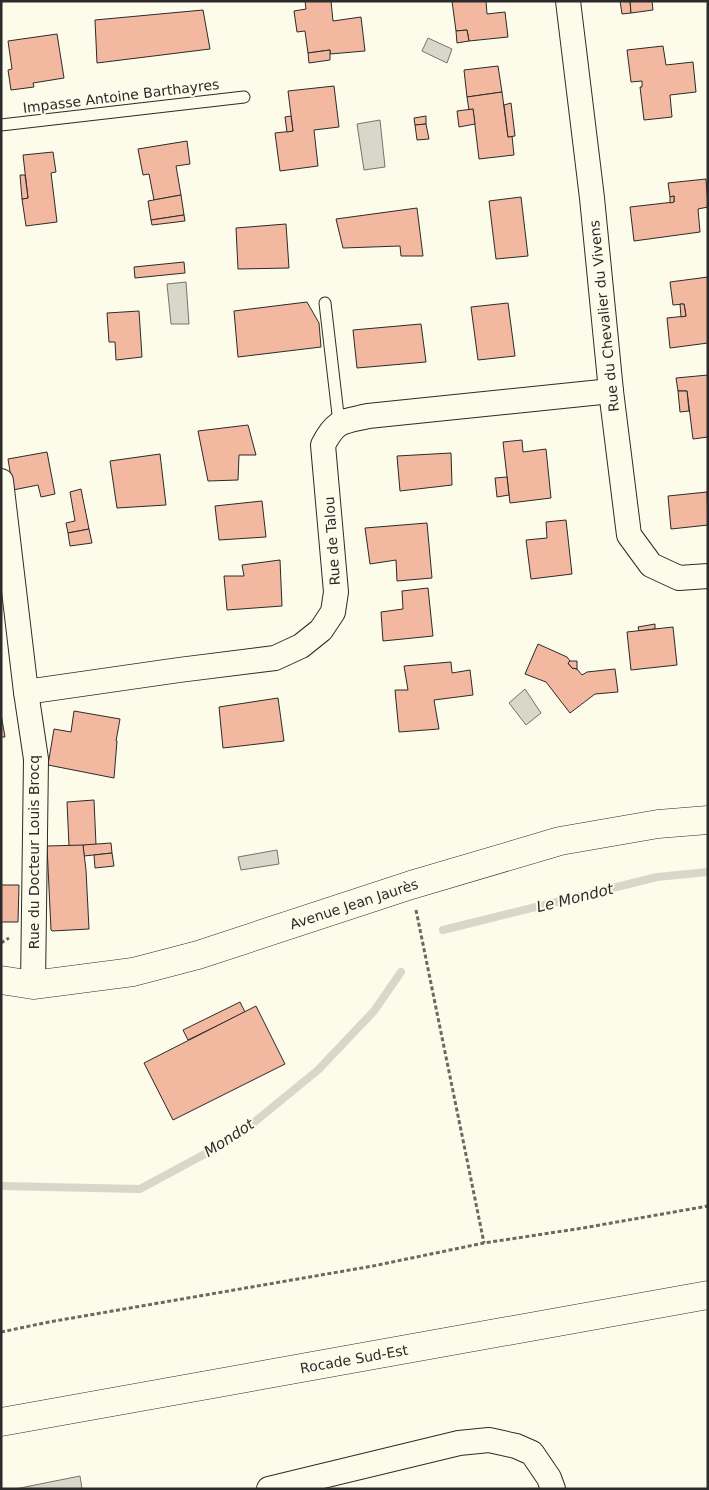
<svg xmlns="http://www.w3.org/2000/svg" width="709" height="1490" font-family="'DejaVu Sans',sans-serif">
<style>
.water{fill:#d8d7c9;stroke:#74746e}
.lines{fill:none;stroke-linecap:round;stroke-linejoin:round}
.stream{stroke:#d8d7c9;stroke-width:8}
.building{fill:#f2b8a0;stroke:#2b2b2b}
.service-casing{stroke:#2b2b2b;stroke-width:13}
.minor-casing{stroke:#2b2b2b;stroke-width:26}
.tertiary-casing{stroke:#2b2b2b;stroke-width:29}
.primary-casing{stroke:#2b2b2b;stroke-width:29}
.path{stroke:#6a6964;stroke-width:3;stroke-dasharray:4 2.5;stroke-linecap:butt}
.service{stroke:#fdfbea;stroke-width:11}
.minor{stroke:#fdfbea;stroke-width:24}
.tertiary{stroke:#fdfbea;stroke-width:28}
.primary{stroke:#fdfbea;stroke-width:28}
.labels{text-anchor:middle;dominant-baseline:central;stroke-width:4;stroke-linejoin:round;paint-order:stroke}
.street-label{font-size:14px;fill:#2b2b2b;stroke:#fdfbea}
.water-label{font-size:15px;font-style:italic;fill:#2b2b2b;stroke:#fdfbea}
</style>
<rect width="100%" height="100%" fill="#fdfbea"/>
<!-- water -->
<g class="water">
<path d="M428 38 452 49 447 63 422 51Z"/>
<path d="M380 120 385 167 364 170 357 124Z"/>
<path d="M186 282 189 324H171L167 284Z"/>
<path d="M525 689 541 713 526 725 509 703Z"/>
<path d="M277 850 279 864 241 870 238 857Z"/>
<path d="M80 1476 82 1489H15Z"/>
</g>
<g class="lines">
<!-- stream -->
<g class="stream">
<path d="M443 930 657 877 708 872"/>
<path d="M1 1186 140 1189 203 1155 241 1133 318 1070 374 1011 401 972"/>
</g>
</g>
<!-- building -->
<g class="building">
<path d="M305 1H331L333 21 361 17 365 51 330 54V50L308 53 305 31 297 32 294 11 306 9Z"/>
<path d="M452 1H486L487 14 505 12 508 37 469 41 467 30 456 31Z"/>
<path d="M620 1H630L631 13 622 14Z"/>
<path d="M630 1H652L653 10 631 13Z"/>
<path d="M203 10 210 49 97 63 95 20Z"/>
<path d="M467 30 469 41 457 43 456 31Z"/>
<path d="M57 34 64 78 33 83 34 87 11 90 8 70 12 69 8 41Z"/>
<path d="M663 46 666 65 693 62 696 92 670 95 672 117 644 120 640 87H642V81L631 82 627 50Z"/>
<path d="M330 50V60L309 63 308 53Z"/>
<path d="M498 66 502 92 467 97 464 70Z"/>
<path d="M334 86 339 127 314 130 318 166 280 171 275 133 293 131 288 91Z"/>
<path d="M502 92 508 137 512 136 514 155 479 159 473 109 469 110 467 97Z"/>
<path d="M511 103 515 136 508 137 504 105Z"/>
<path d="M473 109 475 124 459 127 457 111Z"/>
<path d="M291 116 293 131 287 132 285 117Z"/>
<path d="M426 116V124L415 125 414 118Z"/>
<path d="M426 124 429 139 417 140 415 125Z"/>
<path d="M187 141 190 164 176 166 181 195 154 200 149 174 143 175 138 149Z"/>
<path d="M53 152 56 172 51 173 57 222 26 226 22 199 28 198 23 155Z"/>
<path d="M20 175H25L28 198 22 199Z"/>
<path d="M706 179 708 207 698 209 700 232 634 241 630 207 674 202V196L670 197 668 183Z"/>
<path d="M181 195 184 215 151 220 148 201Z"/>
<path d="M674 196V202L670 203V197Z"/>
<path d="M521 197 528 256 496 259 489 201Z"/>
<path d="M417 208 423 256H401L400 246 343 248 336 219Z"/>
<path d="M184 215 185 221 152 225 151 220Z"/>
<path d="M286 224 289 268 238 269 236 228Z"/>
<path d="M184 262 185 273 135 278 134 267Z"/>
<path d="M708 277V343L670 348 667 318 686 316 684 304 673 305 670 282Z"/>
<path d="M307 302 319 323 321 347 238 357 234 311Z"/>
<path d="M508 303 515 356 478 360 471 307Z"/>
<path d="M680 304H684L686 316 681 317Z"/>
<path d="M139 311 142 357 116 360 115 342H109L107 313Z"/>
<path d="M421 324 426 362 357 368 353 330Z"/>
<path d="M708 375V437L693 439 687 391H678L676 378Z"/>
<path d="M678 391H687L689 411 680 412Z"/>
<path d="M248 425 256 455H239L238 480 208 481 198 431Z"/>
<path d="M522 440 523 452 546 449 551 498 510 503 503 442Z"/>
<path d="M47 452 55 494 41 497 38 485 13 490 8 459Z"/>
<path d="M451 453 452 485 400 491 397 456Z"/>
<path d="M160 454 166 505 117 508 110 461Z"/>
<path d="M507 477 509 495 497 497 495 478Z"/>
<path d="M81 489 89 529 68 533 66 523 75 521 70 492Z"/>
<path d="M707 492 708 525 671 529 668 496Z"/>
<path d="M262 501 266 537 219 540 215 506Z"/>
<path d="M566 520 572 574 531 579 526 540 547 538 546 522Z"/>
<path d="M427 523 432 578 397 581 396 560 370 564 365 528Z"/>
<path d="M89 529 92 543 70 546 68 533Z"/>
<path d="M280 560 282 606 227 610 224 576H244L242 565Z"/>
<path d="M428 588 433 636 383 641 381 612 403 609 402 591Z"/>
<path d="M655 624V629L639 631 638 627Z"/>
<path d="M673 627 677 665 631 670 627 632Z"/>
<path d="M538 644 567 657 570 661 568 663 572 668 577 669 582 675 587 672 615 669 618 692 595 694 570 713 546 682 525 674Z"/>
<path d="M570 661H577V669L572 668 568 663Z"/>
<path d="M451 662 452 673 470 670 473 695 434 700 439 729 399 732 395 690H408L404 666Z"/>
<path d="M278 698 284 741 223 748 219 707Z"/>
<path d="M74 711 120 719 116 741H117L114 778 48 765 54 729 71 732Z"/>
<path d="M1 714 5 737H1Z"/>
<path d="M94 800 96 845 69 846 67 802Z"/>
<path d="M111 843 112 853 84 856 83 845Z"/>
<path d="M83 845 86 870 89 929 52 931 51 930 47 846Z"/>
<path d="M112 853 114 866 95 868 94 855Z"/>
<path d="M1 885H19L18 922H1Z"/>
<path d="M240 1002 245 1012 188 1040 183 1030Z"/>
<path d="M256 1006 285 1064 173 1120 144 1063Z"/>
</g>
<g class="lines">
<defs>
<g id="service">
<path d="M1 125 244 97"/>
<path d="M325 303 339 423"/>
</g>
<g id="minor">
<path d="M568 1 592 198 611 391 629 535 651 565 679 578 708 576"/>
<path d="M1 481 26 692 36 759 33 985"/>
<path d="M26 692 179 670 275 658 301 646 321 630 333 612 336 592 323 445C336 420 342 422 368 416L611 391"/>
<path d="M269 1489 459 1443 489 1440 516 1446 532 1453 549 1478 553 1489"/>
</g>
<path id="tertiary" d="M1 980 33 985 133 972 198 955 411 885 560 841 658 824 708 820"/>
<path id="primary" d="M1 1422 708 1295"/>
</defs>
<!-- service casing -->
<use href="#service" class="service-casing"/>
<!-- minor casing -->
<use href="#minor" class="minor-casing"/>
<!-- tertiary casing -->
<use href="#tertiary" class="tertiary-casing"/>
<!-- primary casing -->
<use href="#primary" class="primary-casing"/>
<!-- path -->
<g class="path">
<path d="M416 910 484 1243"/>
<path d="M1 943 9 938"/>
<path d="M1 1332 49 1322 373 1266 484 1243 583 1228 708 1206"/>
</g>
<!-- service -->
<use href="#service" class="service"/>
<!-- minor -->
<use href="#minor" class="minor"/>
<!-- tertiary -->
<use href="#tertiary" class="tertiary"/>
<!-- primary -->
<use href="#primary" class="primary"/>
</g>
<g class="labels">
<!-- street labels -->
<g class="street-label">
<text transform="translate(121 96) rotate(-7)">Impasse Antoine Barthayres</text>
<text transform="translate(604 316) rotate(-96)">Rue du Chevalier du Vivens</text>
<text transform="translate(332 541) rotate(-94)">Rue de Talou</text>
<text transform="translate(34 852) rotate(-90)">Rue du Docteur Louis Brocq</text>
<text transform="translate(354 904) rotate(-18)">Avenue Jean Jaurès</text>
<text transform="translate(354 1359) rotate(-10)">Rocade Sud-Est</text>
</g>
<!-- water labels -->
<g class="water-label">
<text transform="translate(575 898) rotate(-14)">Le Mondot</text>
<text transform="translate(229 1138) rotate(-33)">Mondot</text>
</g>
</g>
<!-- border -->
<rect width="709" height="1490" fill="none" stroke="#2b2b2b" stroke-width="5"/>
</svg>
